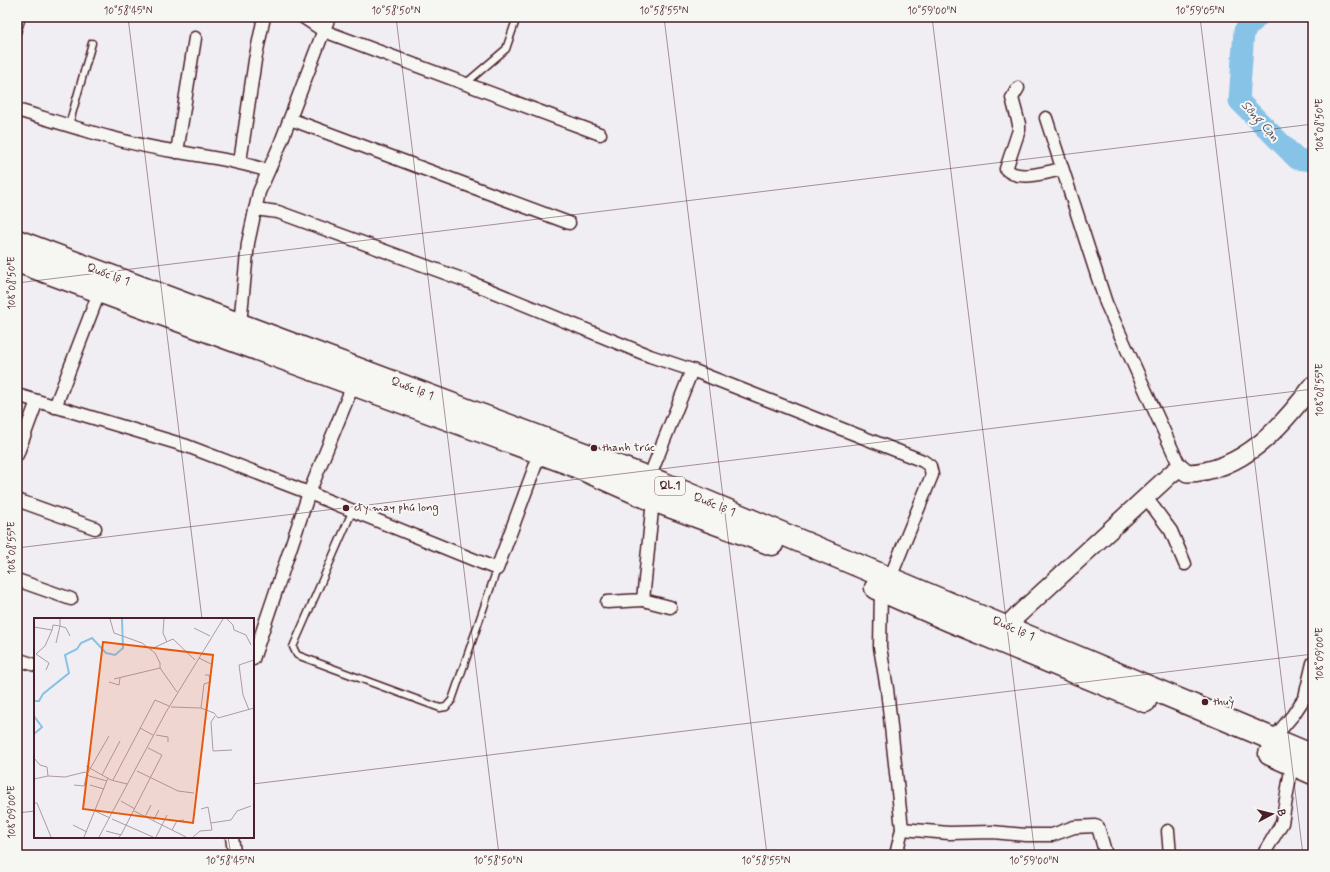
<svg xmlns="http://www.w3.org/2000/svg" width="1330" height="872" font-family="Mynerve,sans-serif">
<style>
.lines{fill:none;stroke-linecap:round;stroke-linejoin:round}
.river{stroke:#87c3e7;stroke-width:21}
.lane-casing{stroke:#4a1f2b;stroke-width:9}
.street-casing{stroke:#4a1f2b;stroke-width:15}
.secondary-casing{stroke:#4a1f2b;stroke-width:20}
.highway-casing{stroke:#4a1f2b;stroke-width:25}
.lane{stroke:#f6f6f2;stroke-width:6}
.street{stroke:#f6f6f2;stroke-width:12}
.secondary{stroke:#f6f6f2;stroke-width:17}
.highway{stroke:#f6f6f2;stroke-width:22}
.ticks{fill:none;stroke:#4a1f2b;stroke-width:1;stroke-opacity:0.45}
.poi-dot{fill:#4a1f2b;stroke:#f6f6f2;stroke-width:1.5}
.labels{text-anchor:middle;dominant-baseline:central;stroke-width:4;stroke-linejoin:round;paint-order:stroke}
.shield{fill:#f6f6f2;stroke:#7e6067;stroke-width:1}
.shield-label{font-size:11px;font-weight:bold;fill:#4a1f2b}
.street-label{font-size:12px;fill:#4a1f2b;stroke:#f6f6f2}
.poi-label{font-size:12px;fill:#4a1f2b;stroke:#f6f6f2;text-anchor:start}
.water-label{font-size:13px;font-style:italic;fill:#5c5063;stroke:#f6f6f2}
.inset-river{fill:none;stroke:#87c3e7;stroke-width:2}
.inset-road{fill:none;stroke:#ae9ba3;stroke-width:1}
.view{fill:#e8590c;fill-opacity:0.15;stroke:#e8590c;stroke-width:2}
.inset-edge{fill:none;stroke:#4a1f2b;stroke-width:2}
.neatline{fill:none;stroke:#4a1f2b;stroke-width:1.5}
.ticks-label{font-size:10px;text-anchor:middle;fill:#4a1f2b}
</style>
<rect width="100%" height="100%" fill="#f0edf3"/>
<filter id="ink" filterUnits="userSpaceOnUse"><feTurbulence type="fractalNoise" baseFrequency=".025" numOctaves="2"/><feDisplacementMap in="SourceGraphic" scale="8" xChannelSelector="R" yChannelSelector="G"/><feConvolveMatrix kernelMatrix="1 2 1 2 8 2 1 2 1" color-interpolation-filters="sRGB"/></filter>
<g filter="url(#ink)">
<g class="lines">
<!-- river -->
<path class="river" d="M1258 17 1244 31 1239 101 1297 159 1313 161"/>
<defs>
<g id="lane">
<path d="M17 33 22 17"/>
<path d="M465 84 506 49 517 17"/>
<path d="M69 125 92 43"/>
<path d="M352 512 293 647 297 655 440 708 446 707 452 700 497 569"/>
</g>
<g id="street">
<path d="M303 17 324 31 600 134"/>
<path d="M1018 88 1012 98 1019 124V130L1006 169C1018 182 1047 172 1062 169"/>
<path d="M17 110C68 125 120 143 173 151 207 157 235 160 268 171"/>
<path d="M1046 118 1106 303 1180 467"/>
<path d="M290 119 569 223"/>
<path d="M177 152 195 38"/>
<path d="M240 162 255 60 264 17"/>
<path d="M255 209 278 212 467 281 650 356 692 370 923 461 930 466 932 475 890 578"/>
<path d="M240 324 248 243 259 192 279 147 329 17"/>
<path d="M17 395 187 446 309 493 497 569 540 453"/>
<path d="M55 407 100 290"/>
<path d="M17 455 37 401"/>
<path d="M649 478 692 370"/>
<path d="M1145 496 1171 531 1185 564"/>
<path d="M17 500 95 528"/>
<path d="M17 580 71 599"/>
<path d="M881 590 880 647 887 689 902 829 896 855"/>
<path d="M643 600 670 607"/>
<path d="M607 602 643 600 653 500"/>
<path d="M17 659 35 665"/>
<path d="M253 659 309 493 353 385"/>
<path d="M1273 739 1293 715 1305 697 1313 663"/>
<path d="M902 829 949 833 992 832 1026 835H1052L1074 827 1095 826 1098 827 1106 855"/>
<path d="M1168 831 1170 855"/>
<path d="M232 837 234 852"/>
<path d="M1263 855 1282 823 1292 764"/>
</g>
<path id="secondary" d="M1006 626 1171 474 1180 467 1187 473C1243 472 1283 425 1313 385"/>
<g id="highway">
<path d="M17 241 664 484 1313 756"/>
<path d="M17 261 571 464 653 500 772 544"/>
<path d="M876 588 949 620 1145 701"/>
<path d="M1270 754 1313 773"/>
</g>
</defs>
<!-- lane casing -->
<use href="#lane" class="lane-casing"/>
<!-- street casing -->
<use href="#street" class="street-casing"/>
<!-- secondary casing -->
<use href="#secondary" class="secondary-casing"/>
<!-- highway casing -->
<use href="#highway" class="highway-casing"/>
<!-- lane -->
<use href="#lane" class="lane"/>
<!-- street -->
<use href="#street" class="street"/>
<!-- secondary -->
<use href="#secondary" class="secondary"/>
<!-- highway -->
<use href="#highway" class="highway"/>
</g>
</g>
<!-- ticks -->
<path class="ticks" d="M128 17 202 619M396 17 499 855M664 17 767 855M932 17 1035 855M1200 17 1303 855M17 19 30 17M17 283 1313 124M17 548 1313 389M253 784 1313 654M17 813 35 811M228 837 231 855"/>
<!-- markers -->
<g class="poi-dot">
<circle cx="594" cy="448" r="4"/>
<circle cx="346" cy="508" r="4"/>
<circle cx="1205" cy="702" r="4"/>
</g>
<g class="labels">
<!-- shield labels -->
<rect class="shield" x="655" y="477" width="30" height="18" rx="3"/>
<g class="shield-label">
<text x="670" y="486">QL.1</text>
</g>
<!-- street labels -->
<g class="street-label">
<text transform="translate(108 275) rotate(20)">Quốc lộ 1</text>
<text transform="translate(412 389) rotate(21)">Quốc lộ 1</text>
<text transform="translate(714 505) rotate(22)">Quốc lộ 1</text>
<text transform="translate(1013 629) rotate(23)">Quốc lộ 1</text>
</g>
<!-- poi labels -->
<g class="poi-label">
<text x="602" y="448">thanh trúc</text>
<text x="354" y="508">cty may phú long</text>
<text x="1213" y="702">thuỷ</text>
</g>
<!-- water labels -->
<g class="water-label">
<text transform="translate(1260 121) rotate(48)">Sông Cạn</text>
</g>
</g>
<!-- overview -->
<g transform="translate(34 618)">
<rect width="220" height="220" fill="#f0edf3"/>
<path class="inset-river" d="M0 83H5L9 76 35 55 31 37 43 31 47 25 58 20 72 35 81 37 89 30 88 1M0 98 8 109 0 116"/>
<path class="inset-road" d="M76 1 80 15 108 25 121 35 126 45V50L143 74M130 1 129 15 133 24M193 1 199 7 200 12 212 17 217 27M26 8 32 10 36 18M0 9 18 12 19 7 26 8V1M160 10 176 18M22 25 26 8M117 31 139 21 161 42M165 40 177 46M12 52 15 45 2 36 11 28 18 12M80 61 126 50M75 64 85 67 86 60M137 89 167 90 180 95 184 100 220 90M167 90 170 66 176 64 175 57H171M215 92 209 77 205 47 220 42M181 98 177 104 179 133 198 132M106 110 119 117M122 117 134 119V124M0 140 6 147 13 149 14 158 31 159 51 154 55 158 73 163M52 148 77 162 93 166M103 153 144 173 160 175M68 157 86 123M0 161 14 158M79 162 121 82 135 88M40 167 50 168 53 156 75 118M56 167 70 171M87 183 101 191M0 185H3L17 219M61 193 76 200M100 193 152 219M111 199 117 187M78 201 119 219M119 203 125 192M177 205 197 202 203 193 217 188M39 207 53 214M138 212 143 203 150 202M72 213 87 217 85 219M87 217 128 137 114 130M50 219 74 160M65 219 132 94 189 1M122 219 133 197M159 219 166 213 178 212 174 189 167 191"/>
<path class="view" d="M69 24 179 37 159 205 49 191Z"/>
<rect width="220" height="220" class="inset-edge"/>
</g>
<!-- margin -->
<rect width="1330" height="872" fill="none" stroke="#f6f6f2" stroke-width="44"/>
<!-- north arrow -->
<g transform="translate(1272 814) rotate(83)" stroke="#f6f6f2" stroke-width="3" paint-order="stroke">
<path d="M0-3L7 15L0 10L-7 15Z" fill="#4a1f2b"/>
<text y="-6" font-size="11" font-weight="bold" text-anchor="middle" fill="#4a1f2b">B</text>
</g>
<rect x="22" y="22" width="1286" height="828" class="neatline"/>
<g class="ticks-label">
<text x="128" y="14">10°58'45"N</text>
<text x="396" y="14">10°58'50"N</text>
<text x="664" y="14">10°58'55"N</text>
<text x="932" y="14">10°59'00"N</text>
<text x="1200" y="14">10°59'05"N</text>
<text transform="translate(1319 125) rotate(-90)" y="4">108°08'50"E</text>
<text transform="translate(11 283) rotate(-90)" y="4">108°08'50"E</text>
<text transform="translate(1319 390) rotate(-90)" y="4">108°08'55"E</text>
<text transform="translate(11 548) rotate(-90)" y="4">108°08'55"E</text>
<text transform="translate(1319 654) rotate(-90)" y="4">108°09'00"E</text>
<text transform="translate(11 812) rotate(-90)" y="4">108°09'00"E</text>
<text x="230" y="864">10°58'45"N</text>
<text x="498" y="864">10°58'50"N</text>
<text x="766" y="864">10°58'55"N</text>
<text x="1034" y="864">10°59'00"N</text>
</g>
</svg>
